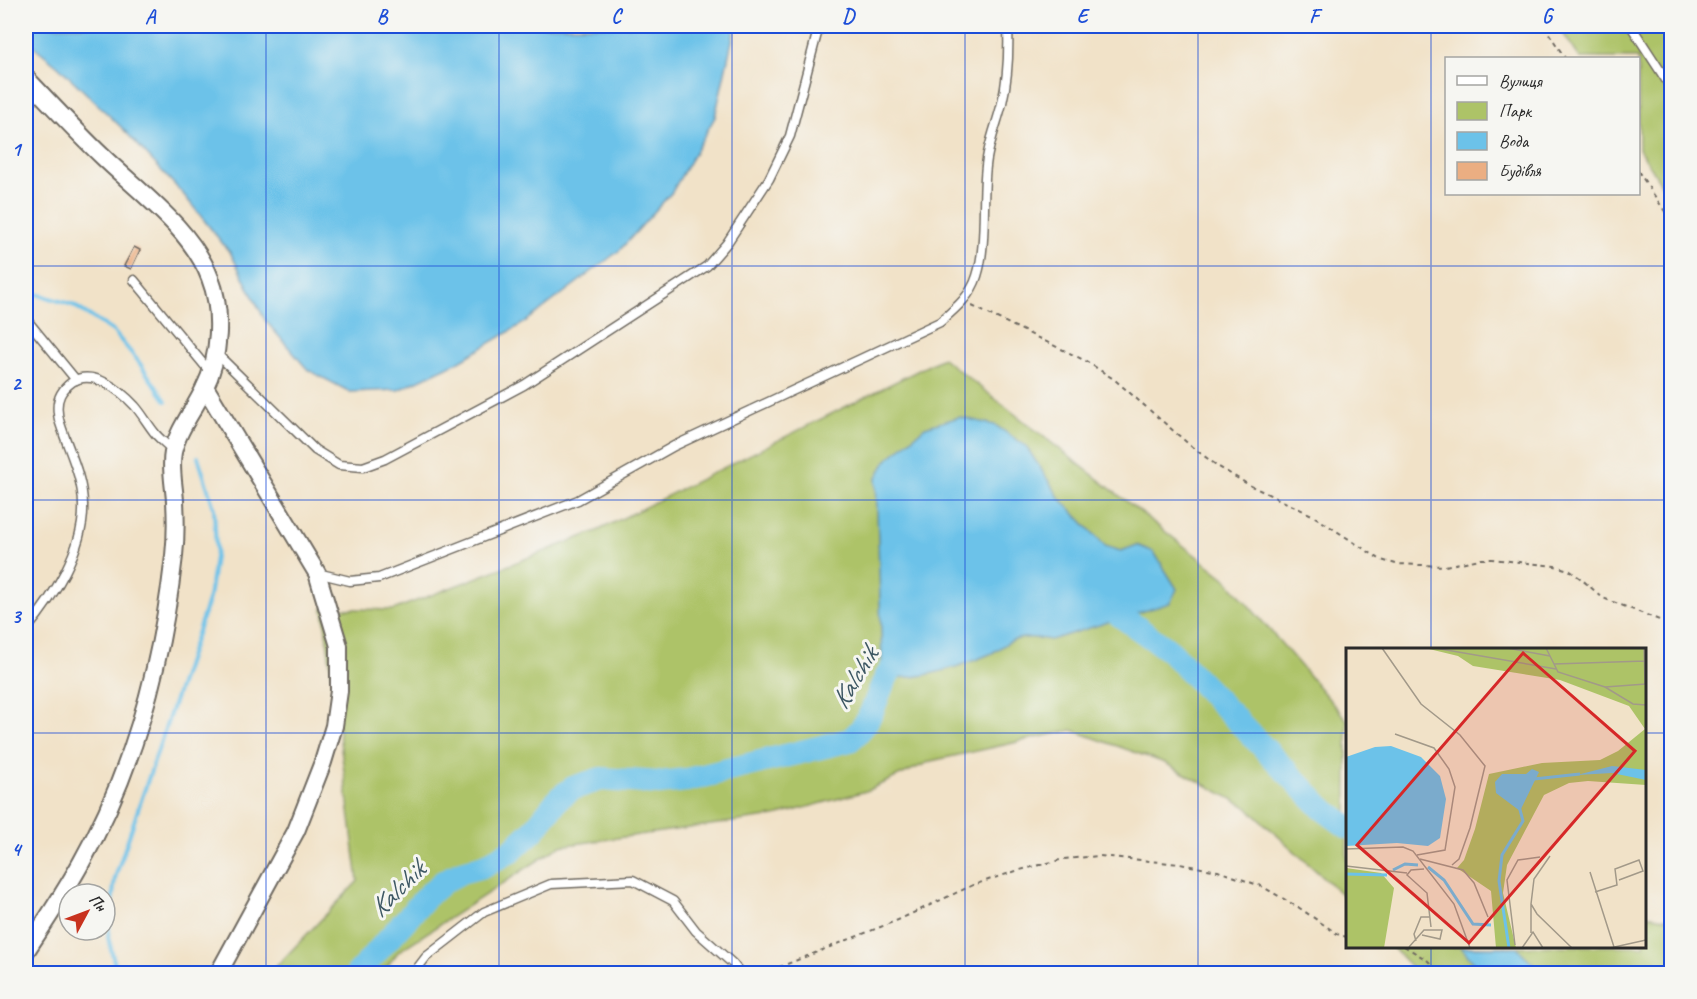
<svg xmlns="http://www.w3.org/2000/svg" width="1697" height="999" font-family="Caveat,sans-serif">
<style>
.green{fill:#adc367;stroke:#6c7749;stroke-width:1.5}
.water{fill:#6cc2e9;stroke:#4c768a;stroke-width:1.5}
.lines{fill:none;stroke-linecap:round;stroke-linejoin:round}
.stream{stroke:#6cc2e9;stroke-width:4}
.river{stroke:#6cc2e9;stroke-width:24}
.building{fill:#ebae82}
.lane-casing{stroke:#706b62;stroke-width:11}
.street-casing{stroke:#706b62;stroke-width:20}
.path{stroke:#706b62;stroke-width:2;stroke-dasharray:4.5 4.5;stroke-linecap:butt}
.lane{stroke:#fff;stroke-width:8}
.street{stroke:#fff;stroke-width:16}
.grid{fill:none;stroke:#1d4ed8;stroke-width:1.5;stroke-opacity:0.55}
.labels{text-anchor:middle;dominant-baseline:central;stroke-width:6;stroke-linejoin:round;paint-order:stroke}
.water-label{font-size:27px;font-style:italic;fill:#3e5864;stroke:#f6f6f2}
.inset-river{fill:none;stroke:#6cc2e9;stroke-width:3}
.inset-road{fill:none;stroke:#a29989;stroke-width:1.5}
.view{fill:#d62828;fill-opacity:0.15;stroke:#d62828;stroke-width:3}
.inset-edge{fill:none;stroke:#2b2b2b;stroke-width:3}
.neatline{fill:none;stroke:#1d4ed8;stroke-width:2}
.grid-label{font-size:20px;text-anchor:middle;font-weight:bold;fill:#1d4ed8}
</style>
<rect width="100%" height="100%" fill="#f6f6f2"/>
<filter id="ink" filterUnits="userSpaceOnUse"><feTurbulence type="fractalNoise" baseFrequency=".0167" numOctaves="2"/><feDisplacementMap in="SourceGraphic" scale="12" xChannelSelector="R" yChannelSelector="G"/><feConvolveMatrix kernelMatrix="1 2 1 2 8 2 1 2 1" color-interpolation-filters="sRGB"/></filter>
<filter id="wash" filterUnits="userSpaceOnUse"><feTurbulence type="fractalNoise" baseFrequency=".008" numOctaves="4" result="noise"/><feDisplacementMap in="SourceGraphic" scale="24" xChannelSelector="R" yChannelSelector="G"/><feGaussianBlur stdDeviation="1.35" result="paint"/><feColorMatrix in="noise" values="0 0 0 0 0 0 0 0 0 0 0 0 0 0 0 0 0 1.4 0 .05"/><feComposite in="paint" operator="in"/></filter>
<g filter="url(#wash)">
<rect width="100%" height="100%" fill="#f1e2c8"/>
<!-- green -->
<g class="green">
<path d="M1558 26H1671V200L1639 149 1638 58H1580Z"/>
<path d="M943 358 1226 579 1347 720V899L1245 806 1165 763 1072 730 931 761 866 791 775 816 560 846 399 951 382 973 269 974 358 881 323 608 393 610 597 531Z"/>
<path d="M1645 915 1671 919V973H1417L1392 947 1644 946Z"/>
</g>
<!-- water -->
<g class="water">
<path d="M26 26H734V32L715 117 672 192 620 250 524 323 458 362 398 390 350 392 308 370 265 320 231 254 184 195 123 129 58 66 26 40Z"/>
<path d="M959 417 995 425 1026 446 1059 497 1105 546 1121 551 1137 545 1154 552 1177 589 1170 603 1051 640C1038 638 1027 636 1014 640 1005 643 998 650 990 654 965 665 913 683 887 676L882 662 876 479 886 461 925 427Z"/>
<path d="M1461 947H1516L1543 973H1482Z"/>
</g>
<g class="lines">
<!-- stream -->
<g class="stream">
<path d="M26 291 73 305 113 331 138 361 166 401"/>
<path d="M121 974 115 965 108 937 115 878 209 598 216 550 214 508 198 457"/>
</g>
<!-- river -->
<g class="river">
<path d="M1097 599 1170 651 1322 808 1348 827"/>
<path d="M357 974 427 896 443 882 461 872 484 866 511 851 533 831 559 798 573 788 601 779 659 783 687 780 850 740C875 719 873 701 887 676 893 666 901 658 907 649"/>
</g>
</g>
<g id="blocks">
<!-- building -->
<path class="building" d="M134 247 140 250 131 269 124 266Z"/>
</g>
</g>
<g filter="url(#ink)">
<use href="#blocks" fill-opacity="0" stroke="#706b62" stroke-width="1.5"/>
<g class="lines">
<defs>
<g id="lane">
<path d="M1631 26 1672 89"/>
<path d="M134 280 210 372"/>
<path d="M26 319 76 380"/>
<path d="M216 353 315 450 339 465 363 467 385 459 524 385 707 266 727 243 769 179 790 136 819 26"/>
<path d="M317 573 350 581 379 578 578 500 674 446 940 322C955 309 971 296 977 276 987 245 982 199 986 166 988 144 997 124 1002 103 1008 78 1009 51 1008 26"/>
<path d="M26 630C52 599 85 548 83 505 83 481 72 457 64 435 62 428 58 420 58 413 56 399 61 390 72 382 93 368 121 391 135 406 142 414 147 423 154 432 159 439 167 444 173 451"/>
<path d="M413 974 426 957 484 912 551 884 633 880 673 901 696 931 732 963 741 974"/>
</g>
<g id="street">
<path d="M26 78C51 104 76 131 102 156 138 191 192 229 210 278 223 311 220 358 204 389 194 410 178 429 173 452 170 468 174 485 175 501 176 519 176 538 174 556 162 662 134 769 81 863 64 894 45 922 26 951"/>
<path d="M205 387 317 573 339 646V691L334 726 323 762 296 831 218 974"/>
</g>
</defs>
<!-- lane casing -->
<use href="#lane" class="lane-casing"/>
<!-- street casing -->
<use href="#street" class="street-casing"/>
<!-- path -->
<g class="path">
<path d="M1544 26 1565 58"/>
<path d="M1638 171 1672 222"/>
<path d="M972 306 1086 361 1115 380 1192 447 1219 467 1249 485 1312 515 1381 560 1396 564 1445 566 1480 559H1492L1555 566 1569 570 1580 578 1603 598 1672 625"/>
<path d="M1404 946 1427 960 1441 974"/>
<path d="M762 974 898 920 973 885 1016 871 1064 859 1100 856 1180 864 1218 871 1261 886 1298 907 1339 935 1348 937"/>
</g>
<!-- lane -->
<use href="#lane" class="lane"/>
<!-- street -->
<use href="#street" class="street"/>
</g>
</g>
<!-- grid -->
<path class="grid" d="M266 26V974M499 26V974M732 26V974M965 26V974M1198 26V974M1431 26V650M26 266H1672M26 500H1672M26 733H1348M1644 733H1672M1431 946V974"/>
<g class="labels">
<!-- water labels -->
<g class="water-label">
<text transform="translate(854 678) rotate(-59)">Kalchik</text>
<text transform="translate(397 889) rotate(-45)">Kalchik</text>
</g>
</g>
<!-- overview -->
<g transform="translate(1346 648)">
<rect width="300" height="300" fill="#f1e2c8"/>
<path d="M79 0H300V137L242 133 223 135 198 147 161 217 157 245 170 300H150L145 243 111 220 118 212 129 181 143 126 196 115 254 112 272 103 299 81 283 58 214 32 127 18 112 8ZM0 220 35 225 48 240 38 300H0Z" fill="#adc367"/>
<path d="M45 98 75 109 94 128 100 151 94 190 82 198 51 195 0 198V109L29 99ZM266 118 300 122V132L266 125 231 127ZM186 121 193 124 174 163 150 145 149 134 156 126H180Z" fill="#6cc2e9"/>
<path class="inset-river" d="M188 131 234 126M82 219 98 232 127 276 145 277M47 222 59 216 72 217M0 226 41 227M163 300 153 233 156 207 177 173 173 158"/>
<path class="inset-road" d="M36 0 75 56 114 87 139 118 124 180 113 211 106 217M89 0 210 21M161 0 204 8M200 0 212 24 259 39 287 56 300 57M298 0 299 36M208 16 299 13M259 39 300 36M49 86 88 100 103 121 109 139 99 202 71 207M0 201 57 199 67 203 108 256 124 300M204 208 188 231 185 256 191 266 226 300M74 211 117 222 128 235 142 269M0 218 61 225M78 221 65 222 61 227 81 245 85 279M244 224 268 299M249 244 271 237 269 221 293 212 297 223 273 232M185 256V285M70 293 68 286 75 269H84M169 297 161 232 172 212 194 209M63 299 78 282H96L94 291 76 287M176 300 187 284 197 300M264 300 300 292"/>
<path class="view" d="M177 5 289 103 123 295 11 197Z"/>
<rect width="300" height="300" class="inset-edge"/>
</g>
<!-- margin -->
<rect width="1697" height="999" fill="none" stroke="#f6f6f2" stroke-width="66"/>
<!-- legend -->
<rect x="1445" y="57" width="195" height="138" fill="#f6f6f2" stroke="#a5a5a2" stroke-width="1.5"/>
<rect x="1457" y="76" width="30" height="9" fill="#ffffff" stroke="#a5a5a2" stroke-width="1.5"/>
<text x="1499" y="87" font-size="18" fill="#2b2b2b">Вулиця</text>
<rect x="1457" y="102" width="30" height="18" fill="#adc367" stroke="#a5a5a2" stroke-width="1.5"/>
<text x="1499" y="117" font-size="18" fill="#2b2b2b">Парк</text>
<rect x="1457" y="132" width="30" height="18" fill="#6cc2e9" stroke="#a5a5a2" stroke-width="1.5"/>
<text x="1499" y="147" font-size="18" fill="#2b2b2b">Вода</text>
<rect x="1457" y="162" width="30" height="18" fill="#ebae82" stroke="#a5a5a2" stroke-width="1.5"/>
<text x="1499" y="177" font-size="18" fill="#2b2b2b">Будівля</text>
<!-- north arrow -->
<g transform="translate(87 912) rotate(49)"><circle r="28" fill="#f6f6f2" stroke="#a5a5a2" stroke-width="1.5"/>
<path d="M0-4.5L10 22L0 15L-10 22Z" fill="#c8321e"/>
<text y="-9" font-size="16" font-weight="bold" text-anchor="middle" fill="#2b2b2b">Пн</text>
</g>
<rect x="33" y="33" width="1631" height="933" class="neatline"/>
<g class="grid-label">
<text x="150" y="23">A</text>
<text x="382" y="23">B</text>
<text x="616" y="23">C</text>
<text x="848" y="23">D</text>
<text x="1082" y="23">E</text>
<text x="1314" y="23">F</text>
<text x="1547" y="23">G</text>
<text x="16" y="156">1</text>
<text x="16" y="390">2</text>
<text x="16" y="623">3</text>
<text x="16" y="856">4</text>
</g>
</svg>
